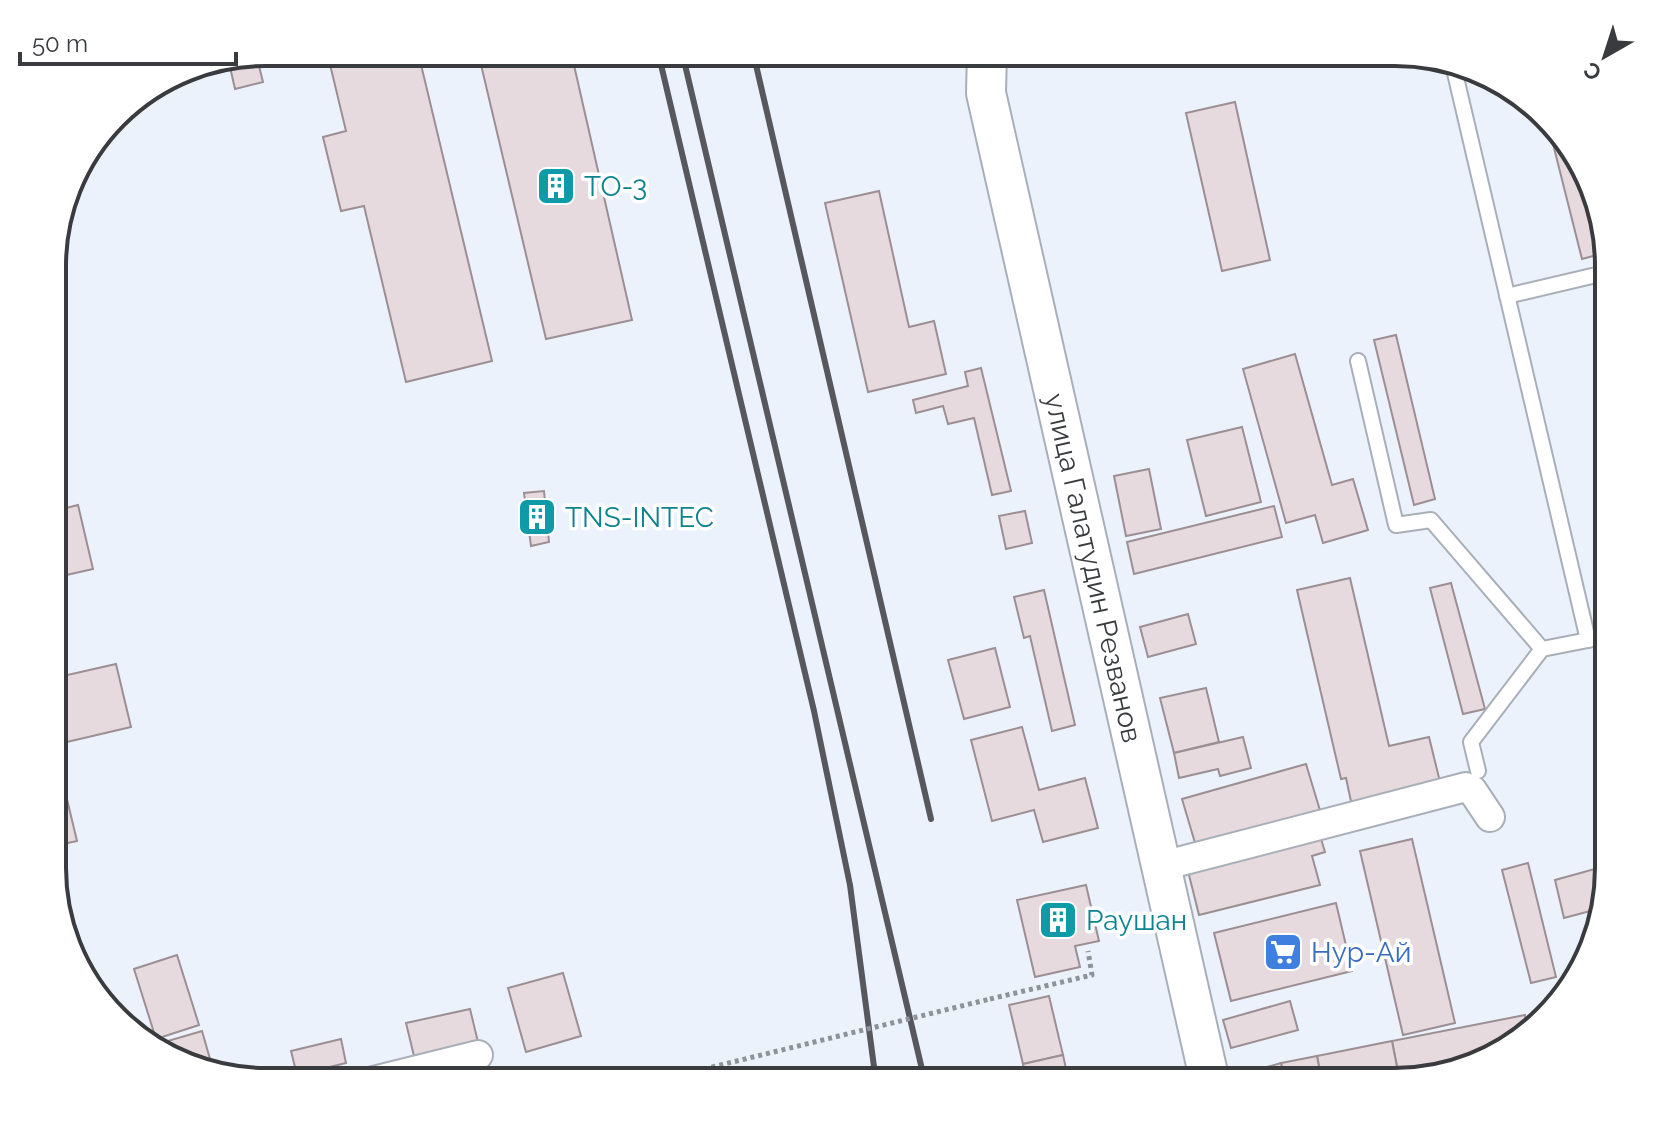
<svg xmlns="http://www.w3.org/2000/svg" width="1661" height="1134" font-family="Raleway,sans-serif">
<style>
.building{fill:#e6dadf;stroke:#9b8f94;stroke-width:2}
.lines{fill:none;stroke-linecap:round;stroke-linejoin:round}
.lane-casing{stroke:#a9afb8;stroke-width:18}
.street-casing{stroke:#a9afb8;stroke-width:32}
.secondary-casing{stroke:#a9afb8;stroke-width:42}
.path{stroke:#8e9299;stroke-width:5;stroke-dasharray:4 4;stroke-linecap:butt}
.lane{stroke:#fff;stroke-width:14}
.street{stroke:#fff;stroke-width:28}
.secondary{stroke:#fff;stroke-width:38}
.rail{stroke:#56585d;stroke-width:6}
.path-bridge{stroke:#8e9299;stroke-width:5;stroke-dasharray:4 4;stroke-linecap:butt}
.labels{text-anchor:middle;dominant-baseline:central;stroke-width:7;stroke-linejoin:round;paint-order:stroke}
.culture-label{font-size:28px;fill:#0d838f;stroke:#fff;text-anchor:start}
.street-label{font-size:28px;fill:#393b3f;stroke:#fff}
.shop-label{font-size:28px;fill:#366cbe;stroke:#fff;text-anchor:start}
.rim{fill:none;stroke:#393b3f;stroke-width:4}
</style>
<rect width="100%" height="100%" fill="#ecf2fc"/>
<!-- building -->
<g class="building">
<path d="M327 52H418L492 361 406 382 364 206 341 211 323 137 346 131Z"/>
<path d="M478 52H571L632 320 546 339Z"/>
<path d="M256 54 263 82 235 89 228 58Z"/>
<path d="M1235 102 1270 260 1222 271 1186 113Z"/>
<path d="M1548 124 1587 171 1608 252 1582 259Z"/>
<path d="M879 191 909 327 934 321 946 374 868 392 825 203Z"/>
<path d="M1609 318V353L1601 320Z"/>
<path d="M1396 335 1435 499 1414 505 1374 340Z"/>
<path d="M1295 354 1332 485 1353 479 1368 530 1323 543 1315 515 1286 523 1243 369Z"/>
<path d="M981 368 1011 491 992 495 974 418 948 424 943 406 916 413 913 400 968 386 965 372Z"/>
<path d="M1242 427 1261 502 1206 516 1187 440Z"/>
<path d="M1149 469 1161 529 1126 536 1114 476Z"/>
<path d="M544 491 549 542 531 546 524 493Z"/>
<path d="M78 505 93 569 62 576 54 546V511Z"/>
<path d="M1274 506 1282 537 1134 574 1127 542Z"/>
<path d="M1025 511 1032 543 1006 549 999 516Z"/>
<path d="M1350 578 1389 746 1429 737 1441 786 1352 806 1346 778 1341 779 1297 590Z"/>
<path d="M1451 583 1485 709 1463 714 1430 588Z"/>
<path d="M1044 590 1075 725 1052 731 1030 636 1024 638 1014 597Z"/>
<path d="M1188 614 1196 644 1148 657 1140 627Z"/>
<path d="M995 648 1010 707 964 719 948 660Z"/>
<path d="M116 664 131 727 54 745 77 841 54 846V678Z"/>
<path d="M1206 688 1219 742 1174 753 1160 698Z"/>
<path d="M1022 727 1039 790 1085 778 1098 828 1043 842 1034 810 992 821 971 740Z"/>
<path d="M1243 737 1251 768 1220 776 1218 769 1179 778 1174 753Z"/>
<path d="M1306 764 1322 817 1198 853 1182 799Z"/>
<path d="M1318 829 1325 852 1312 856 1320 885 1199 915 1187 867Z"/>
<path d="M1412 839 1455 1023 1403 1035 1360 851Z"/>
<path d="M1528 863 1556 977 1531 983 1502 870Z"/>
<path d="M1609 865V881L1598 909 1564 918 1555 880Z"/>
<path d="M1086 885 1099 941 1075 946 1080 967 1035 977 1017 900Z"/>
<path d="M1336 903 1352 971 1231 1001 1214 933Z"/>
<path d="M177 955 199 1025 156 1039 134 969Z"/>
<path d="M563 973 581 1036 526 1052 508 988Z"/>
<path d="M1049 996 1063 1055 1023 1064 1009 1005Z"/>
<path d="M1290 1001 1298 1030 1231 1048 1223 1020Z"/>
<path d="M470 1009 478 1042 414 1056 406 1023Z"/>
<path d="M1525 1015 1527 1029 1490 1060 1453 1068 1452 1063 1398 1072 1392 1041Z"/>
<path d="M202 1031 212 1066 154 1045Z"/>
<path d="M341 1039 346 1063 297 1075 291 1051Z"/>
<path d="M1392 1041 1398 1072 1347 1082H1322L1317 1056Z"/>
<path d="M1063 1055 1069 1082H1027L1023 1064Z"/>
<path d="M1317 1056 1321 1077 1285 1082 1281 1063Z"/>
<path d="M1281 1063 1285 1082H1241L1240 1075Z"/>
<path d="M284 1068 286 1082 248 1080 247 1075Z"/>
</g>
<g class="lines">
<defs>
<g id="lane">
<path d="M1454 69 1588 640 1609 634"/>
<path d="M1507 296 1609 272"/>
<path d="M1358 361 1396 525 1431 520 1542 649 1588 640"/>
<path d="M1478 771 1471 742 1542 649"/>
</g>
<g id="street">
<path d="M1162 866 1466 787 1472 790 1490 817"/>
<path d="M369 1082 478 1055"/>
</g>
<g id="secondary">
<path id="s1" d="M987 52 986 93 1210 1082"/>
</g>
</defs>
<!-- lane casing -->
<use href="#lane" class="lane-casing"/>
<!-- street casing -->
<use href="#street" class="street-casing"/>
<!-- secondary casing -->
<use href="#secondary" class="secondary-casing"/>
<!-- path -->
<g class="path">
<path d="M990 999 1092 975 1088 951"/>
<path d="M649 1082 696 1071"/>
</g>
<!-- lane -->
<use href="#lane" class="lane"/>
<!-- street -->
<use href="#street" class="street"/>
<!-- secondary -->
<use href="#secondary" class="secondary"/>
<!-- rail -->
<g class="rail">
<path d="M658 52 814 711 850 885 876 1082"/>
<path d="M682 52 925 1082"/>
<path d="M753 52 931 819"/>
</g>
<!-- path-bridge -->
<path class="path-bridge" d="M696 1071 990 999"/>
</g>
<!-- icons -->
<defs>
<symbol id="building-square" viewBox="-11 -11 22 22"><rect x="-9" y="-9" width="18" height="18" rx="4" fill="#0f9aa8" stroke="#fff"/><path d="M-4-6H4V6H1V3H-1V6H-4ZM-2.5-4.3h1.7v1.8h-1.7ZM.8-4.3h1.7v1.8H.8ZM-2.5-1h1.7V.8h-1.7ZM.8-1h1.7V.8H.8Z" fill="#fff"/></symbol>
<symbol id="supermarket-square" viewBox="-11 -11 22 22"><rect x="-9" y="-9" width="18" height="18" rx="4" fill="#3f7fe0" stroke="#fff"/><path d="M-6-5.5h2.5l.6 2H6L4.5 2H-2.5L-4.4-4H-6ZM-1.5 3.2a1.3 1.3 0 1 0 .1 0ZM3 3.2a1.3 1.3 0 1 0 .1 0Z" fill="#fff"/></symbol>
</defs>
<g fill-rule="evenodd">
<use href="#building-square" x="534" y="164" width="44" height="44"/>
<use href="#building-square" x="515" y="495" width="44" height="44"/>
<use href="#building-square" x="1036" y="898" width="44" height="44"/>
<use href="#supermarket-square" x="1261" y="930" width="44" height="44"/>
</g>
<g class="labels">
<!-- culture labels -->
<g class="culture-label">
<text x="584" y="186">ТО-3</text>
<text x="565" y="517">TNS-INTEC</text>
<text x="1086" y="920">Раушан</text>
</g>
<!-- street labels -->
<g class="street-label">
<text stroke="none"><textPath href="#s1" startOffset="528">улица Галатудин Резванов</textPath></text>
</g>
<!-- shop labels -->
<g class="shop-label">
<text x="1311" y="952">Нур-Ай</text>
</g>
</g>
<!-- crop -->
<path d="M0 0H1661V1134H0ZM266 66H1395A200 200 0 0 1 1595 266V868A200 200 0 0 1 1395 1068H266A200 200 0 0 1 66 868V266A200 200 0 0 1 266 66Z" fill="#fff" fill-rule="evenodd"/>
<path class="rim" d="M266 66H1395A200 200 0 0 1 1595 266V868A200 200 0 0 1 1395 1068H266A200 200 0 0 1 66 868V266A200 200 0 0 1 266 66Z"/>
<!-- north arrow -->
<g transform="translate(1605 56) rotate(219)" stroke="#ffffff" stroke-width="6" paint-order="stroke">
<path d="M0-6L14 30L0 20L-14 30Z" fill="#393b3f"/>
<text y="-12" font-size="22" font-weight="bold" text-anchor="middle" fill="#393b3f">С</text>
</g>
<!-- scale -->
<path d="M20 52v12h216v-12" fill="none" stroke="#393b3f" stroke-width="4"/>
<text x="32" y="52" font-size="24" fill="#393b3f" stroke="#ffffff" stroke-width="6" paint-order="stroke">50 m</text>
</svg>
